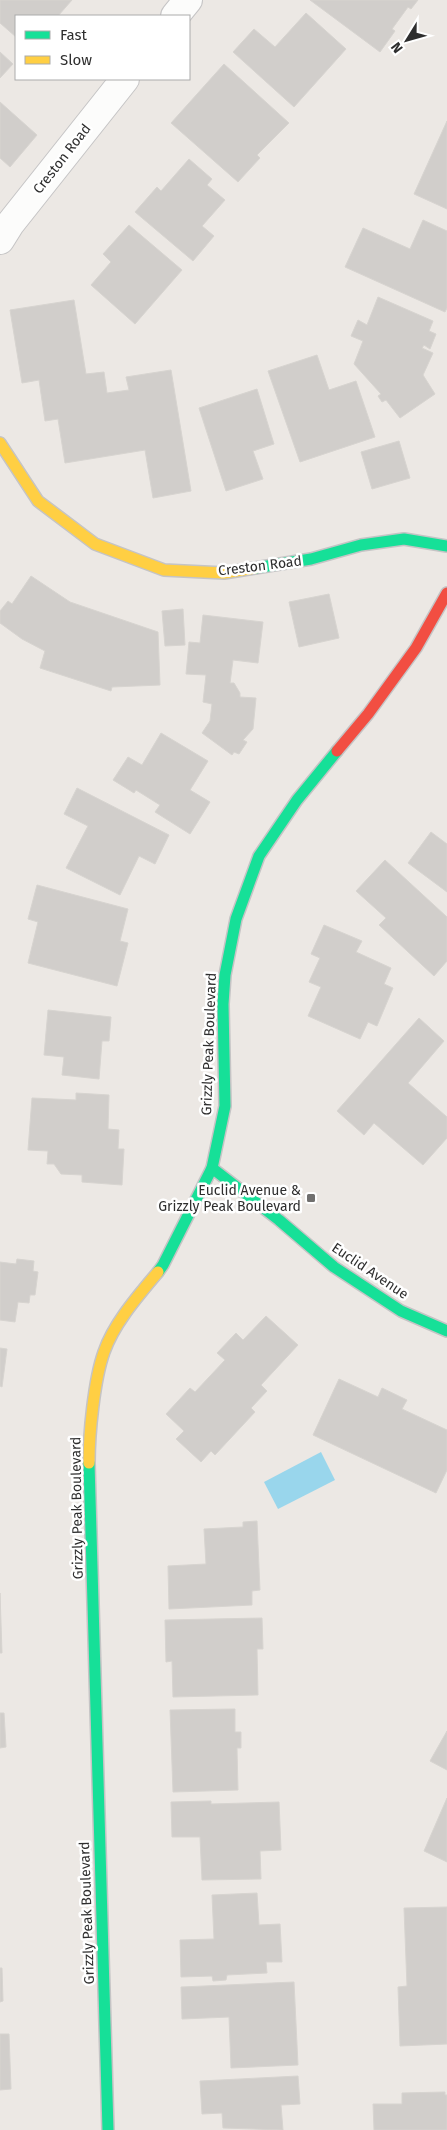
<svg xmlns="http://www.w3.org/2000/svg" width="447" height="2130" font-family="'Fira Sans',sans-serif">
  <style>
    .water { fill: #99d6ec }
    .building { fill: #d1cecb; stroke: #d7d4d0 }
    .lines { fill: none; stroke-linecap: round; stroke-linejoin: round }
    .street-casing { stroke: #c5c4c5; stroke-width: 30 }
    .fast-casing { stroke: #c5c4c5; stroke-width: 14 }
    .slow-casing { stroke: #c5c4c5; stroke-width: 14 }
    .jam-casing { stroke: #c5c4c5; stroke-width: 14 }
    .street { stroke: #fcfcfb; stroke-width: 28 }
    .fast { stroke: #16e098; stroke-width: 11 }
    .slow { stroke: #ffcf43; stroke-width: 11 }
    .jam { stroke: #f24e42; stroke-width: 11 }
    .poi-dot { fill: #706f6e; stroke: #fff; stroke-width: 2 }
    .labels { text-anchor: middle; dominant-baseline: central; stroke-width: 5; stroke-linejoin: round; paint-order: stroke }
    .street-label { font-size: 14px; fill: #2e2e2e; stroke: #fff }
    .poi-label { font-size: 14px; fill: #2e2e2e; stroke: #fff; text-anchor: end }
  </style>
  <rect width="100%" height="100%" fill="#ece8e4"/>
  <!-- water -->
  <path class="water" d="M321,1452L335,1480L278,1509L264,1482Z"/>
  <!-- building -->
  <g class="building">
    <path d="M0,0H72L58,16H16V37L0,23Z"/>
    <path d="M310,0H418L411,9L408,7L392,29L395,31L380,52Z"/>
    <path d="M306,13L346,49L294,107L233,52L254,29L275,47Z"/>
    <path d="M0,52L13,64L0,78Z"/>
    <path d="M224,64L289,123L257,155L260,158L238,182L171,123Z"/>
    <path d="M0,102L37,135L10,167L0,158Z"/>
    <path d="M447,121V209L414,194Z"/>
    <path d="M189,159L212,179L207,185L225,200L202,226L214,236L193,261L135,212L157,187L161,191Z"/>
    <path d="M423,220L447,231V308L445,312L345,267L363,228L410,249Z"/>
    <path d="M129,225L182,270L135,324L91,285L111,262L103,254Z"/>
    <path d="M378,297L433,321L429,331L436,334L430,349L424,345L422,348L433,353L423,375L435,394L400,418L386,400L382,402L378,396L381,394L354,364L363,341L351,336L358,320L367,325Z"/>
    <path d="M74,300L86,374L104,372L107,393L129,390L126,377L171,370L191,491L153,498L145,450L65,463L58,419L45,421L39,380L22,383L10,310Z"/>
    <path d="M317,355L329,390L356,381L375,437L300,462L268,371Z"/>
    <path d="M257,389L274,444L253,451L263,479L226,491L199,408Z"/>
    <path d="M399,441L410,478L372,489L361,452Z"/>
    <path d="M31,576L70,602L158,632L160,685L112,687L111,691L40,668L45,651L22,639L0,623V611L8,601L12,604Z"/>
    <path d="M329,594L339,638L299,647L289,602Z"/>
    <path d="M183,609L185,645L165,646L162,611Z"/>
    <path d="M203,615L263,622L258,663L233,660L230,683H234L240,693V697L256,698L253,729L243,740L247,742L239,754L234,752L232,755L202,733L210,721L212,704L203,702L206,675L186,674L189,642L200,643Z"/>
    <path d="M161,733L208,761L190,790L210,802L190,834L155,812L160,805L136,790L134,793L113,780L128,757L142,765Z"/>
    <path d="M77,788L169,835L155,864L139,856L120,895L66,868L88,826L64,814Z"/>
    <path d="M431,832L447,844V892L408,863Z"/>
    <path d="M385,860L447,917V961L434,976L379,925L386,918L356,891Z"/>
    <path d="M37,885L128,909L120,941L128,943L117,986L28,963L38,922L28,919Z"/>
    <path d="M324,925L362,941L356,952L391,968L384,984L393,988L377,1026L368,1022L360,1039L308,1016L321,987L309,982L320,958L311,954Z"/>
    <path d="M48,1010L111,1017L109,1041H102L99,1079L62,1075L64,1057L44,1055Z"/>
    <path d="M419,1018L444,1041L408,1083L447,1117V1138L423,1165L374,1123L364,1135L337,1111Z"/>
    <path d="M76,1093L109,1095L108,1129L119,1130L118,1149H124L122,1185L82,1182V1175L61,1174L54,1164H47L48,1151L28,1150L32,1098L76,1100Z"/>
    <path d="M17,1259L34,1261L33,1271L38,1272L35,1295H30L29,1303L18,1302L15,1322L0,1320V1262L16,1264Z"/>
    <path d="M266,1316L298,1345L261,1385L267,1391L251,1408L255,1412L215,1455L211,1451L201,1462L176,1439L184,1431L166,1414L190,1388L195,1392L225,1360L217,1353L236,1333L243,1340Z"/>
    <path d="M0,1348L7,1349L2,1387L0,1386Z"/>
    <path d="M339,1379L378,1397L382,1388L407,1400L402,1409L447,1430V1470L436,1493L313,1435Z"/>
    <path d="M257,1521L260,1590L252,1591V1605L169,1609L168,1566L206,1564L204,1529L243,1527V1522Z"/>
    <path d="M0,1593L2,1653H0Z"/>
    <path d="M262,1618L263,1649H257L258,1695L173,1697L172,1661L166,1662L165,1620Z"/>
    <path d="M235,1709V1732H241V1748H237L238,1790L173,1792L170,1710Z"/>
    <path d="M0,1713H4L6,1747L0,1748Z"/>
    <path d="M447,1731V1770L430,1761Z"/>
    <path d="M447,1798V1862L424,1851Z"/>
    <path d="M211,1801V1804L279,1802L281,1850L260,1851L261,1879L202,1880L200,1837H172L171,1802Z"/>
    <path d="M257,1893L259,1925L280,1924L282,1962H266L267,1973L227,1975L226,1980L213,1981L212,1976L181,1977L180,1940L214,1939L212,1895Z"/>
    <path d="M447,1907V2044L400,2046L398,1987L407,1986L404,1908Z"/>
    <path d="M0,1968H2L3,2001L0,2002Z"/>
    <path d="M294,1982L298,2065L231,2068L229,2017L182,2019L181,1987Z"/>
    <path d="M0,2034H9L11,2089L0,2090Z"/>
    <path d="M298,2076L300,2104L281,2105L283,2130L223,2128L222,2113L202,2114L200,2081Z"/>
    <path d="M445,2092V2095H447V2130H374L373,2104H402V2093Z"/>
  </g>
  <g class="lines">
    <!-- street casing -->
    <g class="street-casing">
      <g id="street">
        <path d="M175,16L188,0"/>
        <path d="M0,240L10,224L125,79"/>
      </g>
    </g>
    <!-- fast casing -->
    <g class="fast-casing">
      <g id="fast">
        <path d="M255,568L311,559L361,545L404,539L447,546"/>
        <path d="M212,1168L279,1220L334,1267L401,1311L447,1331"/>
        <path d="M158,1272L163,1265L212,1168L225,1106L223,1004L225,975L236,919L259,856L297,800L337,751"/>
        <path d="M89,1463L108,2130"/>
      </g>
    </g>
    <!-- slow casing -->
    <g class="slow-casing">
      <g id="slow">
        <path d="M0,443L38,501L95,544L164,570L224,573L255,568"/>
        <path d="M89,1463C89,1434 94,1380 104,1352C114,1323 138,1296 158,1272"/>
      </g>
    </g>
    <!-- jam casing -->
    <g class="jam-casing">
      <path id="jam" d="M337,751L368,714L416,648L447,593"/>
    </g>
    <!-- street -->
    <use href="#street" class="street"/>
    <!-- fast -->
    <use href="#fast" class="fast"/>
    <!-- slow -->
    <use href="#slow" class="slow"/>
    <!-- jam -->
    <use href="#jam" class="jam"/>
  </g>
  <!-- markers -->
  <rect class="poi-dot" x="306" y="1193" width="10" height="10" rx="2.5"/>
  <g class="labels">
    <!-- street labels -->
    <g class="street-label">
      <text transform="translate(62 159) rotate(-52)">Creston Road</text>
      <text transform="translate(260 566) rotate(-7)">Creston Road</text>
      <text transform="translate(209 1044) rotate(-88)">Grizzly Peak Boulevard</text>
      <text transform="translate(370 1271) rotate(34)">Euclid Avenue</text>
      <text transform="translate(77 1508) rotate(-91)">Grizzly Peak Boulevard</text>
      <text transform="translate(87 1913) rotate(-92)">Grizzly Peak Boulevard</text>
    </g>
    <!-- poi labels -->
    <g class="poi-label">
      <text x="301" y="1190">Euclid Avenue &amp;<tspan x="301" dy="16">Grizzly Peak Boulevard</tspan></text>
    </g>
  </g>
  <!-- legend -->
  <rect x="15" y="15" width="175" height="65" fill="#ffffff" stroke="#ababab"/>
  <rect x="25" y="31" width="25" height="8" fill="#16e098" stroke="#ababab"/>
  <text x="60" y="40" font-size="15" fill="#2e2e2e">Fast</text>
  <rect x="25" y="56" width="25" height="8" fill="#ffcf43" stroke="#ababab"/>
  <text x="60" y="65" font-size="15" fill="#2e2e2e">Slow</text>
  <!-- north arrow -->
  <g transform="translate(407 40) rotate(233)" stroke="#ffffff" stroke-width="4" paint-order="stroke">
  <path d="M0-4L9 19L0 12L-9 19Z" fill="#2e2e2e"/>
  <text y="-8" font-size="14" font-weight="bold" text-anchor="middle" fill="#2e2e2e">N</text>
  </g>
</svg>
